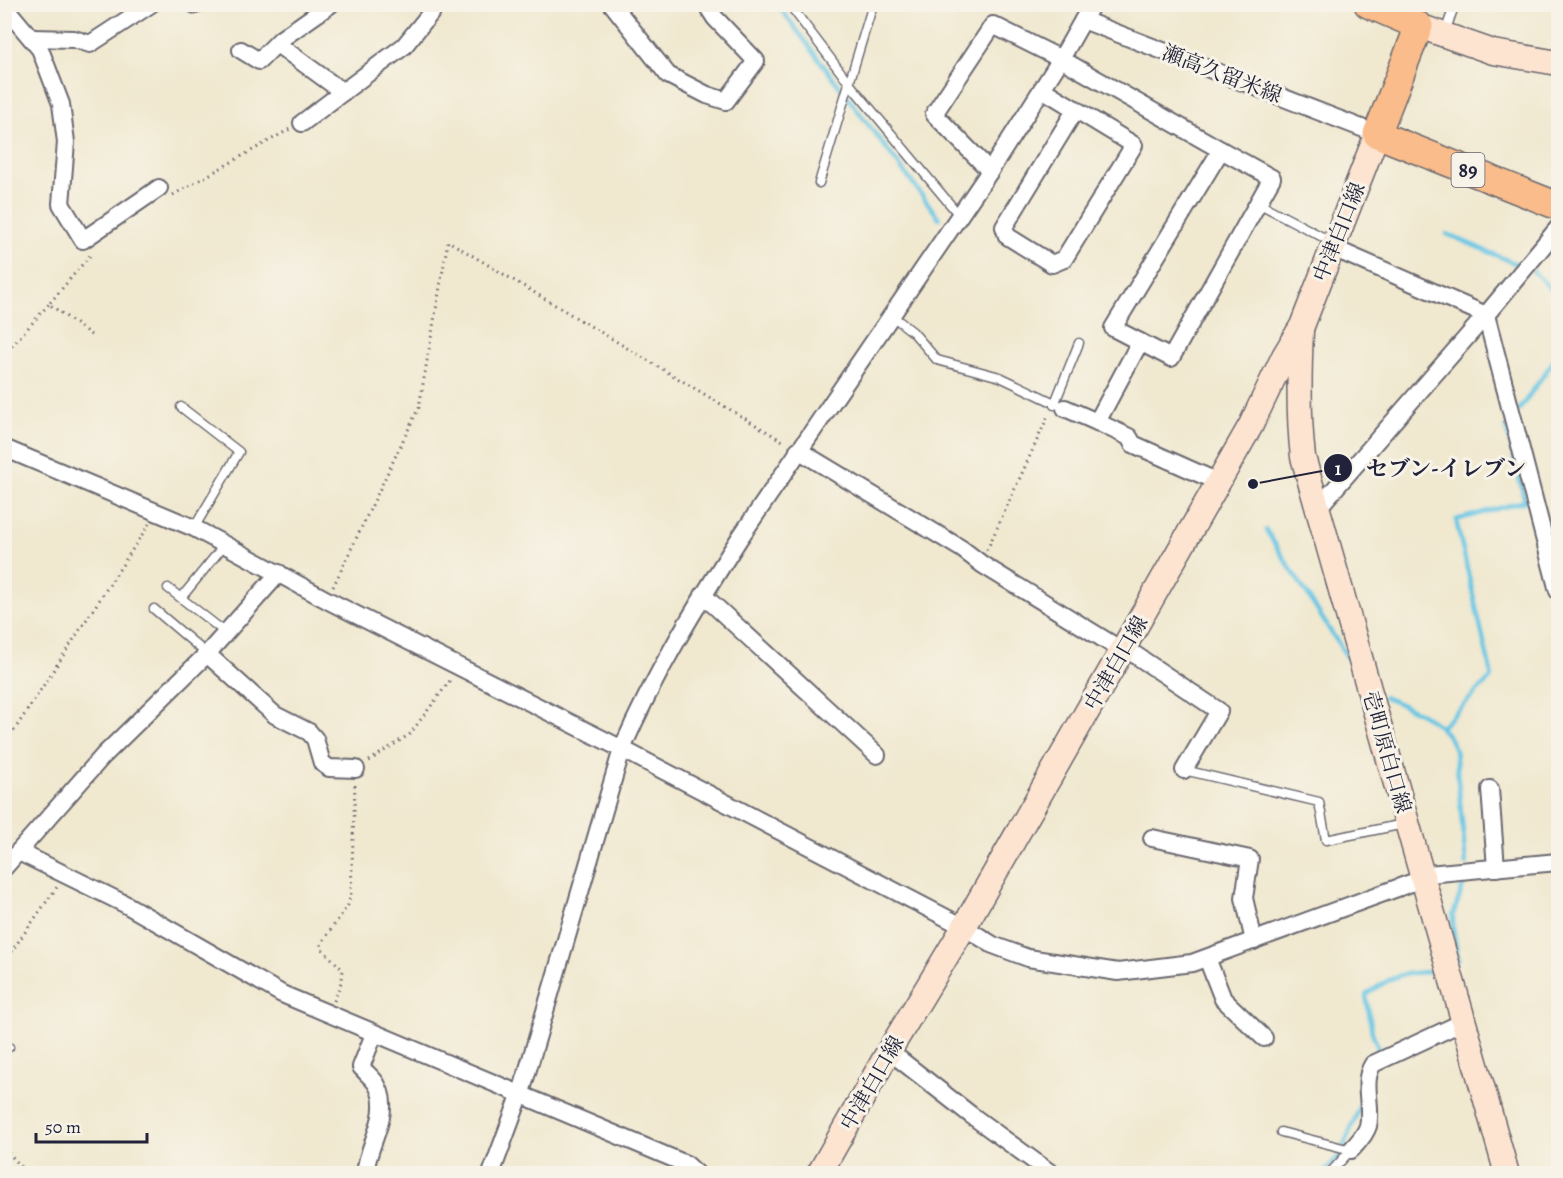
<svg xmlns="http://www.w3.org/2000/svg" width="1563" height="1178" font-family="Alegreya,'Noto Serif JP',serif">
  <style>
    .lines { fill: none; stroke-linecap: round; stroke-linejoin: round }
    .stream { stroke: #66c6e4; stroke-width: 4.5 }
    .lane-casing { stroke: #6a676f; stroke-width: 11 }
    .street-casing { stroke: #6a676f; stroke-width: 20 }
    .secondary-casing { stroke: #6a676f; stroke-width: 27 }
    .primary-casing { stroke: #6a676f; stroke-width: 30 }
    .path { stroke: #6a676f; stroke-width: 3; stroke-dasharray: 1.5 4.5; stroke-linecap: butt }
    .lane { stroke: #fff; stroke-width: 8 }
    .street { stroke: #fff; stroke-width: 16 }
    .secondary { stroke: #fde4d0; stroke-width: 24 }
    .primary { stroke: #f9bc8a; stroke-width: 27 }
    .labels { text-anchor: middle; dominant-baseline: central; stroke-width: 6; stroke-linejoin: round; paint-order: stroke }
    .shield { fill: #f7f3e8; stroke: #62616f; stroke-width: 1.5 }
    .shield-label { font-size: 20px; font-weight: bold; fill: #22223b }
    .street-label { font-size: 21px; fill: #22223b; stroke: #f7f3e8 }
    .leader { fill: none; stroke: #22223b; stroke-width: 2 }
    .callout-dot { fill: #22223b; stroke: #f7f3e8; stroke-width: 2 }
    .mark-label { font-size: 18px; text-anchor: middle; font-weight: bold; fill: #fff }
    .callout-label { font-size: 22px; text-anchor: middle; font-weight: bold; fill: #22223b; stroke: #f7f3e8; stroke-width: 6; stroke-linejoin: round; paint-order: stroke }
  </style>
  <rect width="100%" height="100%" fill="#f7f3e8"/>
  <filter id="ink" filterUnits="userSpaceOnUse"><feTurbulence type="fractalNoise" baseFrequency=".0167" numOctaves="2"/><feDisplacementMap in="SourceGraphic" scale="12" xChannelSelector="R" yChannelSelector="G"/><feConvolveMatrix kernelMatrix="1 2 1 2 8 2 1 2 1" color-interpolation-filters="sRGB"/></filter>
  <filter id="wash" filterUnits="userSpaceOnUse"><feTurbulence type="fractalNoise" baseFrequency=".008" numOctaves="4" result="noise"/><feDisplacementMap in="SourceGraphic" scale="24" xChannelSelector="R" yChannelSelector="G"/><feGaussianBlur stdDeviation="1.35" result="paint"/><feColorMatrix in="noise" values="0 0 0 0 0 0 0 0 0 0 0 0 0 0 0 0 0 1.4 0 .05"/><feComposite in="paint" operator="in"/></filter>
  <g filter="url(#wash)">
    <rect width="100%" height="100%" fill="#f0e8cf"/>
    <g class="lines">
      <!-- stream -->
      <g class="stream">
        <path d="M777,4L939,218"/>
        <path d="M1447,234L1519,265"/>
        <path d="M1533,271L1558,296"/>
        <path d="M1519,410L1552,363L1558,348"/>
        <path d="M1266,530L1349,660"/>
        <path d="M1384,697C1411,709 1444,719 1455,749L1466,864"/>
        <path d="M1441,727L1492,677L1456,520L1525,501L1506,427"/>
        <path d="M1458,960L1453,927V915L1466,878"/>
        <path d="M1381,1056L1372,1032L1366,995C1395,974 1402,972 1437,972"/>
        <path d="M1322,1174L1340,1155L1363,1099"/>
      </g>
    </g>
  </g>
  <g filter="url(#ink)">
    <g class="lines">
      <!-- lane casing -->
      <g class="lane-casing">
        <g id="lane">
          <path d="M789,4L849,83L959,215"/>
          <path d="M1445,32L1455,4"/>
          <path d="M819,183L873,4"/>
          <path d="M1258,203L1332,242"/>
          <path d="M891,315L913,332L937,360L1000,377L1065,408"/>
          <path d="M1054,405L1079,343"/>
          <path d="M181,407L239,452L194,528"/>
          <path d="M168,588L226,633"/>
          <path d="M181,598L225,544"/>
          <path d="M154,609L207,654"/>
          <path d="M1184,770L1319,802L1326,840L1404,824"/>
          <path d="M4,1043L9,1047"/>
          <path d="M1281,1132L1351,1150L1329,1174"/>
        </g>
      </g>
      <!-- street casing -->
      <g class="street-casing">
        <g id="street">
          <path d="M194,4L195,5"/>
          <path d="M612,4L668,75L707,95L726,101L756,61L715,18L706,4"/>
          <path d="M4,6L40,49L61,104L66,142L61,204L83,240L159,188"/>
          <path d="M1083,20L1377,134"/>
          <path d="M32,38L74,39L90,44L151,4"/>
          <path d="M277,44L343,92"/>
          <path d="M241,50L259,61L281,39L331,4"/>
          <path d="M1042,89L1134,145L1064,259L1052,264L1007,236L1004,227L1076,109"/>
          <path d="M302,123L404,46L438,4"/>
          <path d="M990,171L934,114L993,25L1061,59L1221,150L1113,328L1140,342L1097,422L1129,437L1133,444L1218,482"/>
          <path d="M1333,248L1486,315"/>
          <path d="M1486,315L1558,591"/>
          <path d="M1140,342L1171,358L1272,178L1221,150"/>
          <path d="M1065,408L1097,422"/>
          <path d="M4,448L194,528L327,600L622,749L964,927L993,945L1028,958L1118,972L1192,963L1422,879L1428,874L1558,862"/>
          <path d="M798,450L962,549L983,565L1123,651"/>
          <path d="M1318,508L1486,315L1558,228"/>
          <path d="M703,595L877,755"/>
          <path d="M1125,648L1219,711L1184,770"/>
          <path d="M207,654L275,715L309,732L315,739L322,763L329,768L356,769"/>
          <path d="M1490,789L1496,868"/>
          <path d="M1152,838L1250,859L1244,898L1254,941"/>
          <path d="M19,852L125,904L282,994L686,1164L697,1174"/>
          <path d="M4,868L103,756L207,654L279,573"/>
          <path d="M1207,958L1223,999L1264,1038"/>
          <path d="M889,1051L971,1115L1052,1174"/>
          <path d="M1351,1150C1357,1143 1365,1136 1368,1126C1373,1106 1361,1082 1373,1064L1463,1022"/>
          <path d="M365,1174C367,1144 393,1114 377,1085C374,1079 366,1073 361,1067L374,1034"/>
          <path d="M491,1174L521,1093L622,749C654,675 696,606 739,539L990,171L1061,59L1092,4"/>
        </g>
      </g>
      <!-- secondary casing -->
      <g class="secondary-casing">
        <g id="secondary">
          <path d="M1419,26L1493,52L1558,63"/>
          <path d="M1301,331C1299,373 1298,415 1303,457L1507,1174"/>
          <path d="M819,1174L889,1051L964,927L1251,425L1284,356L1302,326L1377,134"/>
        </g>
      </g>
      <!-- primary casing -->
      <g class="primary-casing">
        <path id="primary" d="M1368,4L1419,26L1377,134L1558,206"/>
      </g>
      <!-- path -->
      <g class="path">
        <path d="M173,195L290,129"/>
        <path d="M91,335L49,304L92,253"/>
        <path d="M4,355L49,304"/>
        <path d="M987,550L1049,414"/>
        <path d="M333,587L419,407L448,241L786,443"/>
        <path d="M4,746L149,524"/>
        <path d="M369,761L410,734L452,678"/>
        <path d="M4,962L57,887"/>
        <path d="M334,1001L342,980L343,970L321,948V944L348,905L351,893L355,785"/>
        <path d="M4,1148L28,1174"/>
      </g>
      <!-- lane -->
      <use href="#lane" class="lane"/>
      <!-- street -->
      <use href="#street" class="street"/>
      <!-- secondary -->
      <use href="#secondary" class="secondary"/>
      <!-- primary -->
      <use href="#primary" class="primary"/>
    </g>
  </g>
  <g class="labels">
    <!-- shield labels -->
    <rect class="shield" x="1451.5" y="153" width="33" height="34" rx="4.5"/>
    <g class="shield-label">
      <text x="1468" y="170">89</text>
    </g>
    <!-- street labels -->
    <g class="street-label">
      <text transform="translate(1222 74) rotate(21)">瀬高久留米線</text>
      <text transform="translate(1339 232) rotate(-68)">中津白口線</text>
      <text transform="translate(1116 663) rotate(-60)">中津白口線</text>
      <text transform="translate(1387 752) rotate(74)">壱町原白口線</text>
      <text transform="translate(872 1083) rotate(-60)">中津白口線</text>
    </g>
  </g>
  <!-- callouts -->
  <path class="leader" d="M1253 484L1338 468"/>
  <g class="callout-dot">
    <circle cx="1253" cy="484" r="6"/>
    <circle cx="1338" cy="468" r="15"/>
  </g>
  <g class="mark-label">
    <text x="1338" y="475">1</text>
  </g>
  <g class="callout-label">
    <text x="1446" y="476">セブン-イレブン</text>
  </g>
  <!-- margin -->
  <rect width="1563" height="1178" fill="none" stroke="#f7f3e8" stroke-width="24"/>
  <!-- scale -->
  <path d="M36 1133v9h111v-9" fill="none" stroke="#22223b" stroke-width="3"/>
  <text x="45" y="1133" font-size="18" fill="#22223b" stroke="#f7f3e8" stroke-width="4.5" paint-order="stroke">50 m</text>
</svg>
